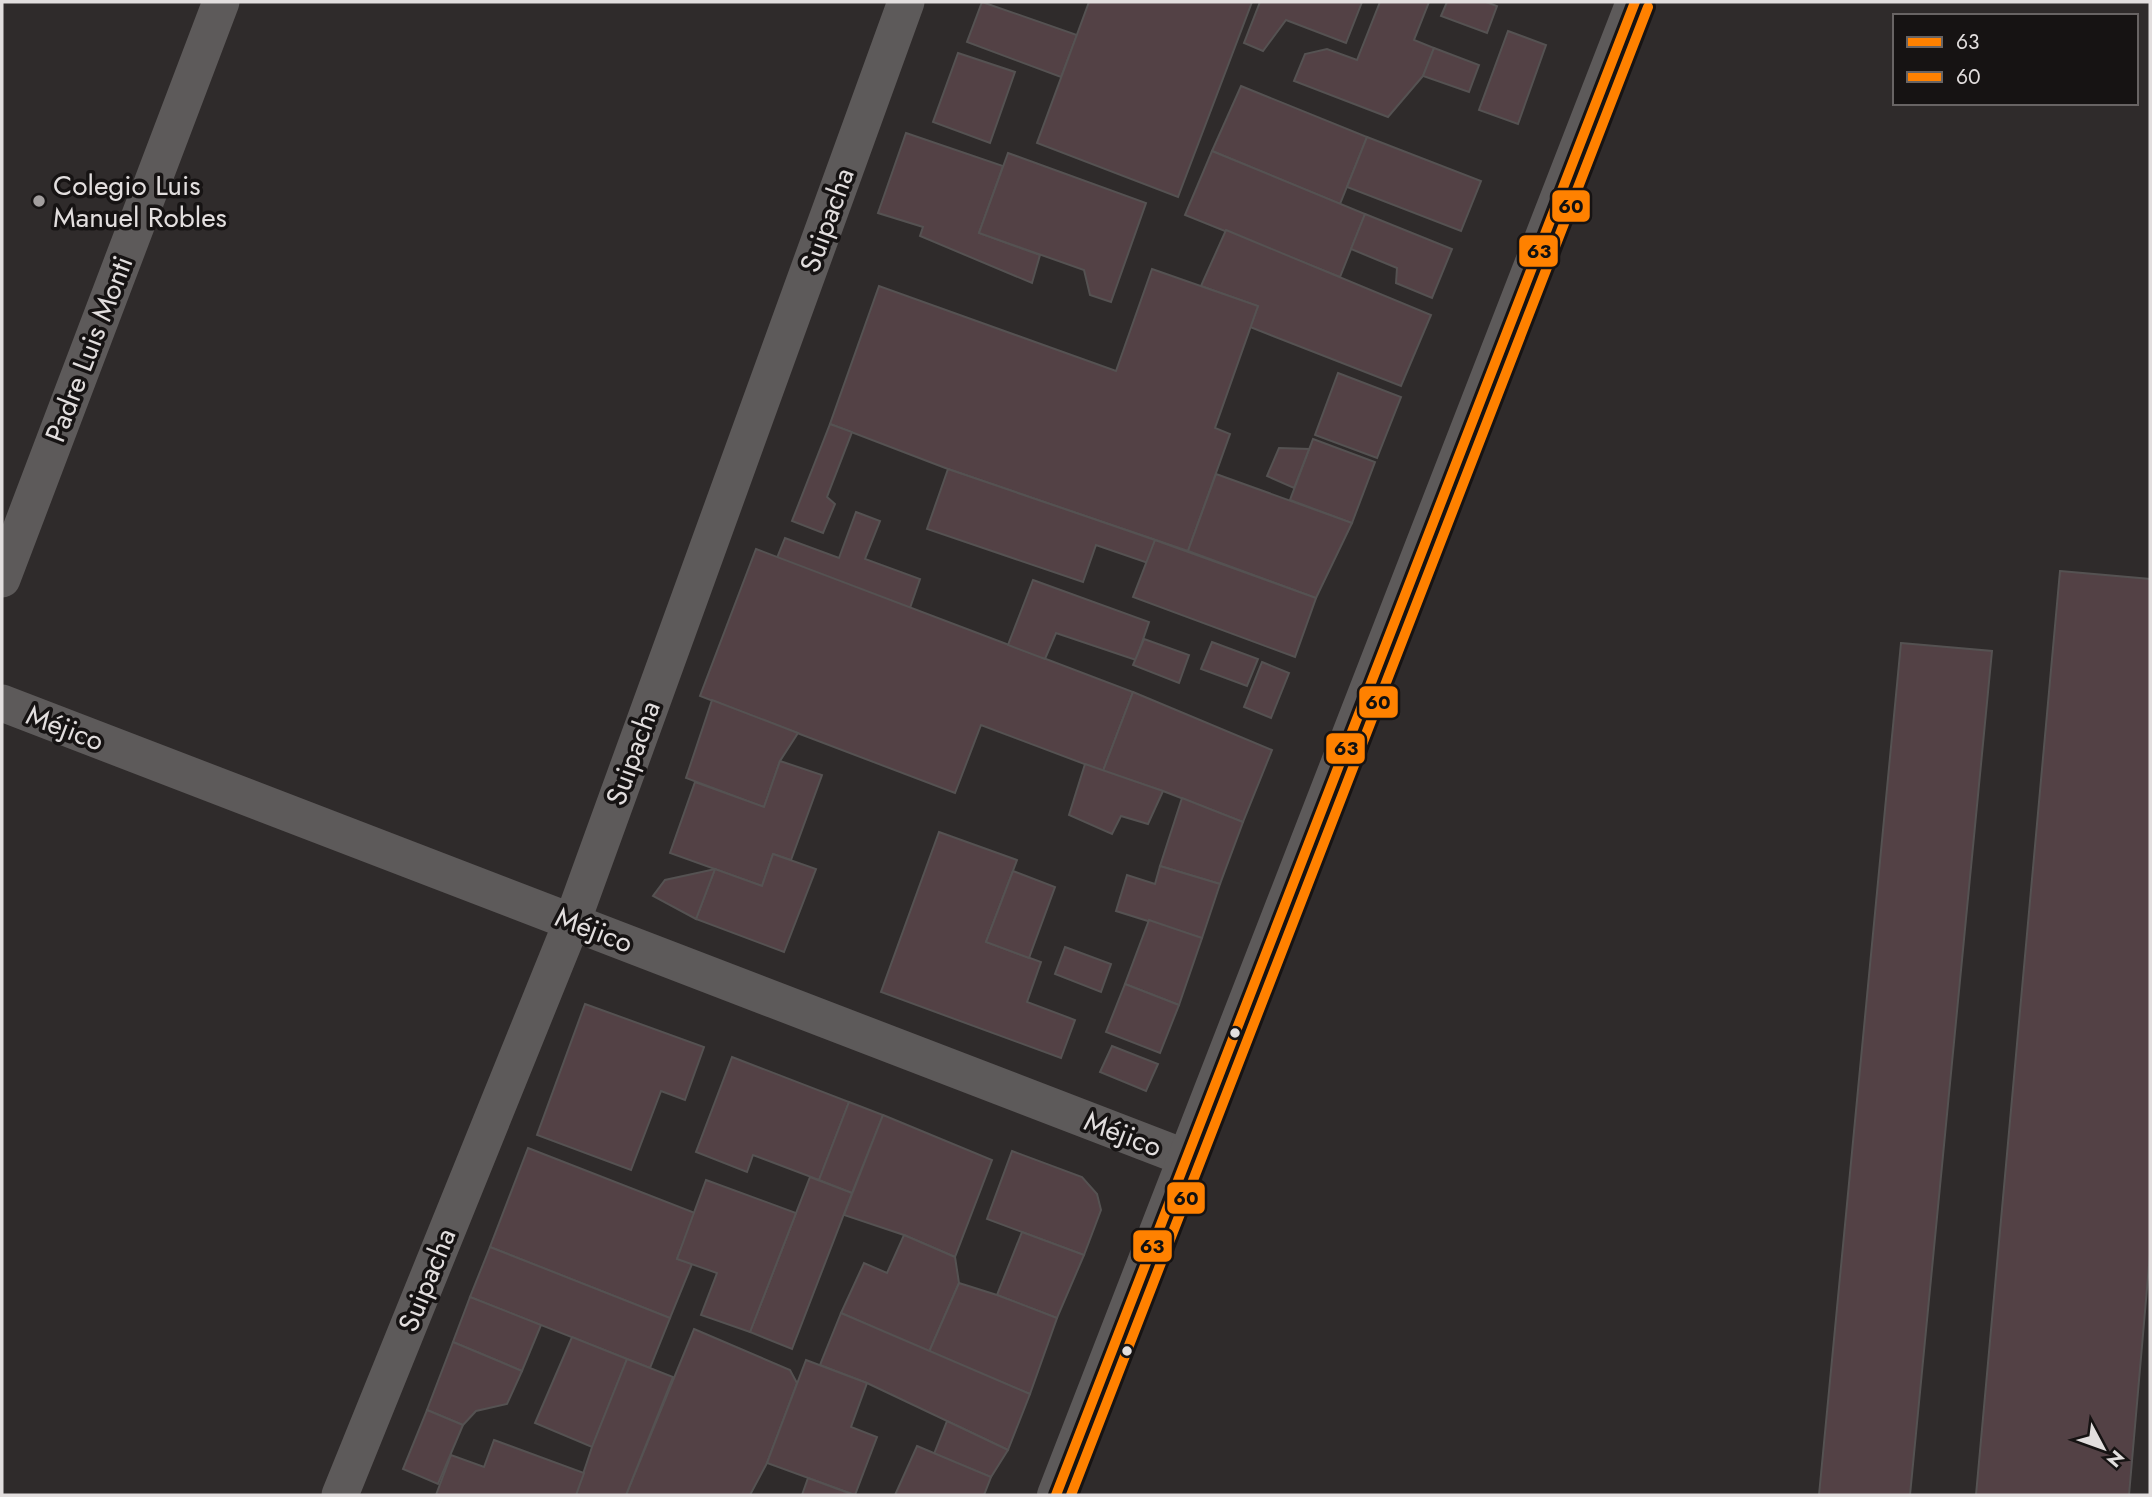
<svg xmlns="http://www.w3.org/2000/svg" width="2152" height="1497" font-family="Jost,sans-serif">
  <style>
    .building { fill: #534145; stroke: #555252; stroke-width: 2 }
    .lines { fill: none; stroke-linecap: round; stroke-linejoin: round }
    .minor { stroke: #5d5a5a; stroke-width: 37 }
    .secondary { stroke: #5d5a5a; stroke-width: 38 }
    .bus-1-casing { stroke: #161313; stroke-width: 16 }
    .bus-2-casing { stroke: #161313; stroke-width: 16 }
    .bus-1 { stroke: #ff8100; stroke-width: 10 }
    .bus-2 { stroke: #ff8100; stroke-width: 10 }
    .poi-dot { fill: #a39f9f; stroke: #161313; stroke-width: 2.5 }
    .bus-dot { fill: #e2dede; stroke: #161313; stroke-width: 2.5 }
    .labels { text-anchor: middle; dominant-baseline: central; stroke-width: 7; stroke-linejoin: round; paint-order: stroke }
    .poi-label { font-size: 28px; fill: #e2dede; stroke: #161313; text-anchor: start }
    .street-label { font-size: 28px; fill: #e2dede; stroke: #161313 }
    .line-badge { stroke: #161313; stroke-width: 2.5 }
    .pale-badge-label { font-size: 19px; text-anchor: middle; font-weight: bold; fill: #111 }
  </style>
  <rect width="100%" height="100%" fill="#2f2b2b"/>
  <!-- building -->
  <g class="building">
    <path d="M982,2L1077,35L1061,77L967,42Z"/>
    <path d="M1089,2H1252L1178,197L1037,143Z"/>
    <path d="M1260,2H1362L1346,43L1286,20L1263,51L1244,43Z"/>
    <path d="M1380,2H1429L1414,40L1434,48L1423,76L1388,117L1294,81L1305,54L1327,49L1357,60Z"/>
    <path d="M1447,2H1486L1497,6L1487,33L1441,16Z"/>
    <path d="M1508,31L1546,45L1518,124L1479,110Z"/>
    <path d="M1434,48L1479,65L1469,92L1423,76Z"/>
    <path d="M958,53L1015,72L990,143L933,122Z"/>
    <path d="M1241,86L1367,137L1340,204L1212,151Z"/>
    <path d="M906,133L1003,166L979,233L1040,255L1032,283L920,236L923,227L878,213Z"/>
    <path d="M1367,137L1481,181L1461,231L1347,187Z"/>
    <path d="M1212,151L1365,214L1340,277L1185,215Z"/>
    <path d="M1008,153L1146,203L1111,302L1090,295L1084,270L979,233Z"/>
    <path d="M1365,214L1452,249L1432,298L1396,283L1397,268L1351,249Z"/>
    <path d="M1226,230L1431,315L1401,386L1250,327L1258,306L1201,286Z"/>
    <path d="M1152,269L1258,306L1215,428L1230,434L1188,551L948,469L830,424L879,286L1116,371Z"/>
    <path d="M1338,373L1401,397L1377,458L1315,435Z"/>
    <path d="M830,424L852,432L827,497L835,504L823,533L792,521Z"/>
    <path d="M1313,439L1375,462L1352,523L1290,500Z"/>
    <path d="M1279,448L1309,449L1294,488L1267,476Z"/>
    <path d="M948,469L1155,540L1148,563L1096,545L1083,582L927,529Z"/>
    <path d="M1216,474L1352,523L1316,598L1188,551Z"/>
    <path d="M856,512L880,521L865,559L920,579L910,608L777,558L785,538L839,558Z"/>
    <path d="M1155,540L1316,598L1295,657L1133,597Z"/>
    <path d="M756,549L1133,692L1103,771L981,725L955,793L700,696Z"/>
    <path d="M2060,571L2150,579V1254L2129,1495H1976Z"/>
    <path d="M1033,580L1149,622L1136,660L1056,633L1045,659L1008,645Z"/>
    <path d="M1144,639L1189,655L1179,683L1133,665Z"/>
    <path d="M1212,642L1258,659L1247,686L1201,669Z"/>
    <path d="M1901,643L1992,651L1910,1495H1819Z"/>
    <path d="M1262,662L1289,673L1271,718L1244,707Z"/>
    <path d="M1133,692L1272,750L1243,822L1163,791L1103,771Z"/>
    <path d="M712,700L798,733L780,761L764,807L686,778Z"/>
    <path d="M780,761L822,775L791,860L773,854L762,886L670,853L695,782L764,807Z"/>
    <path d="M1085,764L1163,791L1148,824L1121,816L1112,834L1069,815Z"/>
    <path d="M1182,798L1243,822L1220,884L1160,866Z"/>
    <path d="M939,832L1017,860L986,942L1041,962L1027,1002L1075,1020L1061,1058L881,992Z"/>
    <path d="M773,854L816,869L784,952L696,919L715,869L762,886Z"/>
    <path d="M1160,866L1220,884L1202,938L1116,911L1127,875L1155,884Z"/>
    <path d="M715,869L696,919L653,896L665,880Z"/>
    <path d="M1013,871L1055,887L1029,958L986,942Z"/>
    <path d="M1149,920L1202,938L1179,1005L1125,984Z"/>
    <path d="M1065,947L1111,964L1101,992L1055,974Z"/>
    <path d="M1125,984L1179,1005L1160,1053L1106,1032Z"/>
    <path d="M585,1004L704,1047L685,1100L661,1091L631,1170L537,1135Z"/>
    <path d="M1112,1046L1158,1064L1146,1091L1100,1072Z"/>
    <path d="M732,1057L849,1102L819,1180L753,1155L747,1172L696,1152Z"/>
    <path d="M849,1102L883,1115L852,1193L819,1180Z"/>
    <path d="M883,1115L992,1160L955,1257L904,1235L844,1215Z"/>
    <path d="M528,1148L695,1213L677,1259L692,1264L670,1318L490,1247Z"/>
    <path d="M1012,1151L1082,1177L1097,1194L1101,1210L1084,1255L987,1219Z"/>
    <path d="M810,1177L852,1193L792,1349L750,1332Z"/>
    <path d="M706,1180L796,1213L750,1332L701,1315L717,1273L677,1259Z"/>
    <path d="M1022,1232L1084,1255L1057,1318L997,1295Z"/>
    <path d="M904,1235L955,1257L959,1283L929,1352L841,1313L864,1263L887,1273Z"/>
    <path d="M490,1247L670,1318L650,1368L470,1297Z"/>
    <path d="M959,1283L997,1295L1057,1318L1030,1394L929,1352Z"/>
    <path d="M470,1297L541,1325L522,1371L453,1342Z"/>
    <path d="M841,1313L1030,1394L1008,1450L867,1383L820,1365Z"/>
    <path d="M694,1329L790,1370L797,1383L767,1463L750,1495H626Z"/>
    <path d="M572,1337L627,1359L592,1447L535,1423Z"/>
    <path d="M453,1342L522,1371L507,1404L476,1411L463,1425L427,1410Z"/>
    <path d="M627,1359L673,1377L626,1495H576L592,1447Z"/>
    <path d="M806,1360L867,1383L851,1427L877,1437L855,1495L767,1463Z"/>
    <path d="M427,1410L463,1425L438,1484L403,1469Z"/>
    <path d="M947,1421L1008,1450L991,1477L934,1454Z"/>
    <path d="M494,1440L584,1473L576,1495H436L451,1455L484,1467Z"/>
    <path d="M917,1446L991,1477L984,1495H895Z"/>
    <path d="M808,1478L854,1495H802Z"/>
  </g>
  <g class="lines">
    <!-- minor -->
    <g class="minor">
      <path d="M2,579L221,2"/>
      <path d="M2,703L1186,1158"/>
      <path d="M340,1495L572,922L906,2"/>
    </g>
    <!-- secondary -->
    <path class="secondary" d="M1056,1495L1635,2"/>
    <!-- bus-1 casing -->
    <g class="bus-1-casing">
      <path id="bus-1" d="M1056,1495L1635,2"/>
    </g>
    <!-- bus-2 casing -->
    <g class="bus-2-casing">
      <path id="bus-2" d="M1071,1495L1648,7"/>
    </g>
    <!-- bus-1 -->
    <use href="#bus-1" class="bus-1"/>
    <!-- bus-2 -->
    <use href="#bus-2" class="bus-2"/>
  </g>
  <!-- markers -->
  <circle class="poi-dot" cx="39" cy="201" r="7"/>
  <g class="bus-dot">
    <circle cx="1235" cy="1033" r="6"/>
    <circle cx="1127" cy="1351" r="6"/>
  </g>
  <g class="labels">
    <!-- poi labels -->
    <g class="poi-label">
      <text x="53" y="185">Colegio Luis<tspan x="53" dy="32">Manuel Robles</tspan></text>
    </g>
    <!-- street labels -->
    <g class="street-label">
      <text transform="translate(827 220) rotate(-70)">Suipacha</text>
      <text transform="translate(89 349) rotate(-69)">Padre Luis Monti</text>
      <text transform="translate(65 728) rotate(21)">Méjico</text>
      <text transform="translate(633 753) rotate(-70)">Suipacha</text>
      <text transform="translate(594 930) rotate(21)">Méjico</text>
      <text transform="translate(1123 1134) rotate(21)">Méjico</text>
      <text transform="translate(427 1280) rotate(-68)">Suipacha</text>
    </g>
  </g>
  <g class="line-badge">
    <rect x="1551" y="189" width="40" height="34" rx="7" fill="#ff8100"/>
    <rect x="1518" y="234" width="41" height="34" rx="7" fill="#ff8100"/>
    <rect x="1358" y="685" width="41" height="34" rx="7" fill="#ff8100"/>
    <rect x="1325" y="732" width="41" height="33" rx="7" fill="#ff8100"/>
    <rect x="1166" y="1181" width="40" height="34" rx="7" fill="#ff8100"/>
    <rect x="1132" y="1229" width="41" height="34" rx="7" fill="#ff8100"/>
  </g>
  <g class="pale-badge-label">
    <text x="1571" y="213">60</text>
    <text x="1539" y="258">63</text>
    <text x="1378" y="709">60</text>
    <text x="1346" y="755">63</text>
    <text x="1186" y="1205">60</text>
    <text x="1152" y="1253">63</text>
  </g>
  <!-- border -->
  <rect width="2152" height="1497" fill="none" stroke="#e2dede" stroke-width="7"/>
  <!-- legend -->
  <rect x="1893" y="14" width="245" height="91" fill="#161313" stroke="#686464" stroke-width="2"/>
  <rect x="1907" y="37" width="35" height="10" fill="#ff8100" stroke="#686464" stroke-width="2"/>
  <text x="1956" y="49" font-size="21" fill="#e2dede">63</text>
  <rect x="1907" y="72" width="35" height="10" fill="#ff8100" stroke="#686464" stroke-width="2"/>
  <text x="1956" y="84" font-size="21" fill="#e2dede">60</text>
  <!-- north arrow -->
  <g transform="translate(2103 1448) rotate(131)" stroke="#161313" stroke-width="5" paint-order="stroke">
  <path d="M0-5L12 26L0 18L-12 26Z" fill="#e2dede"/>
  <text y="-10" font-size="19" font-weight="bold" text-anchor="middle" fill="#e2dede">N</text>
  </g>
</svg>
